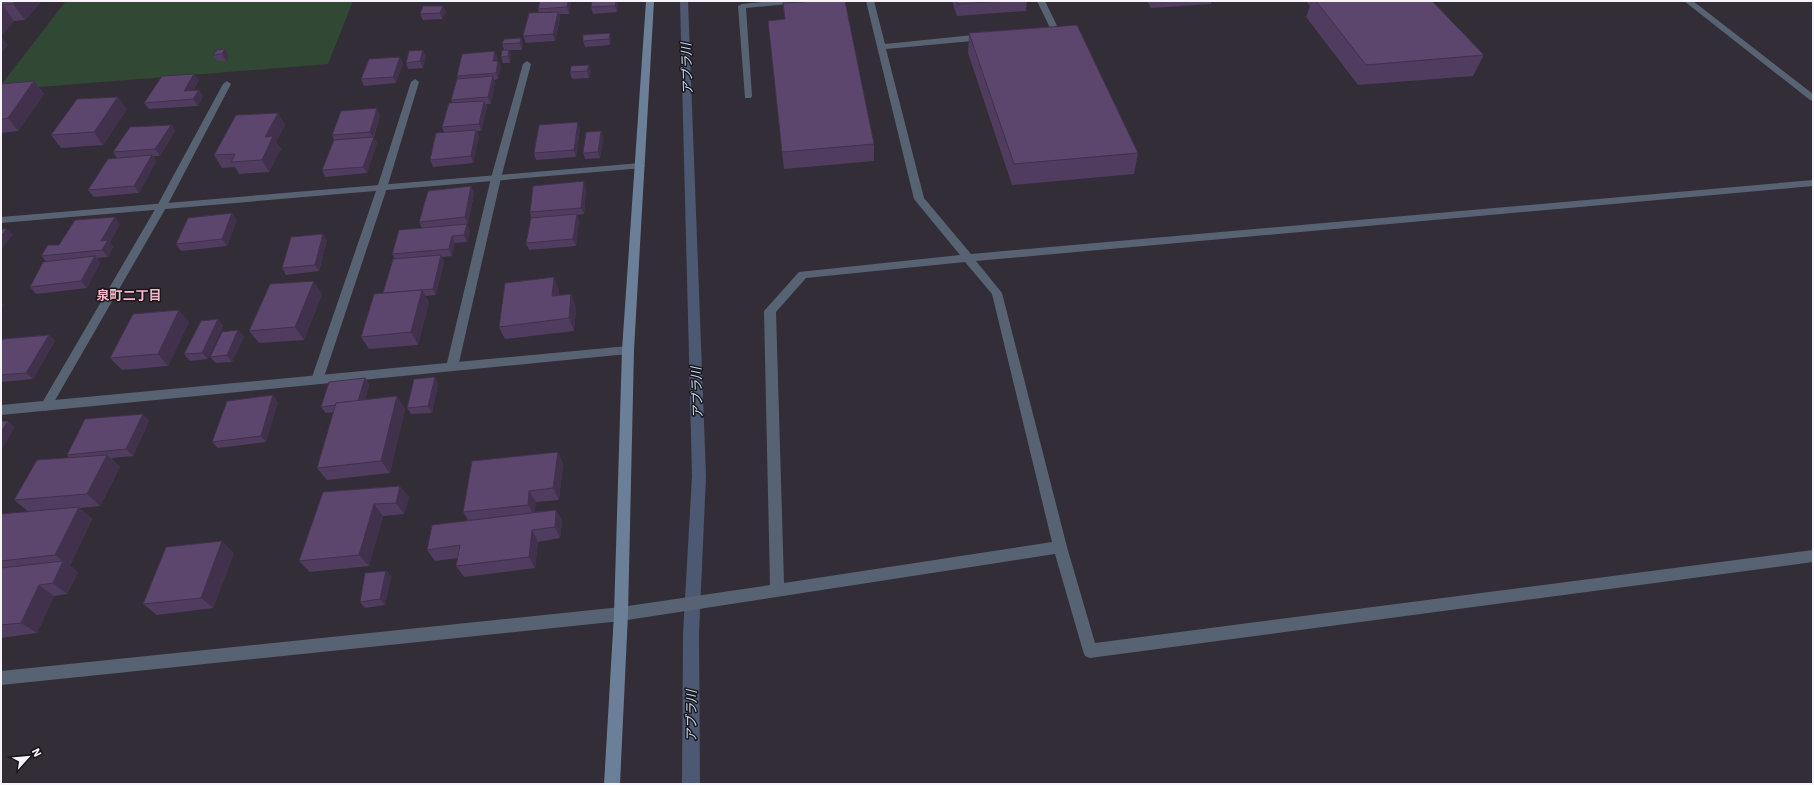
<svg xmlns="http://www.w3.org/2000/svg" width="1814" height="785" font-family="'IBM Plex Sans','Noto Sans JP',sans-serif">
  <style>
    .green { fill: #314834 }
    .lines { fill: none; stroke-linecap: round; stroke-linejoin: round }
    .stream { fill: #4d5972; fill-rule: evenodd }
    .lane { fill: #576373; fill-rule: evenodd }
    .street { fill: #576373; fill-rule: evenodd }
    .secondary { fill: #6c7f99; fill-rule: evenodd }
    .wall { fill: #503c5e }
    .shaded-wall { fill: #41314c }
    .building { fill: #5d466d; stroke: #41314c }
    .labels { text-anchor: middle; dominant-baseline: central; stroke-width: 3; stroke-linejoin: round; paint-order: stroke }
    .water-label { font-size: 13px; font-style: italic; fill: #cedef8; stroke: #19171b }
    .neighbourhood-label { font-size: 13px; font-weight: bold; fill: #f9b7c9; stroke: #19171b }
  </style>
  <rect width="100%" height="100%" fill="#332d37"/>
  <!-- green -->
  <path class="green" d="M66,1H353L328,64L1,90V85Z"/>
  <g class="lines">
    <!-- stream -->
    <path class="stream" d="M680,1H688L706,476L699,634L700,784H682L683,634L692,476Z"/>
    <!-- lane -->
    <g class="lane">
      <path d="M772,1H804L800,3L746,8L752,96L751,98H745L738,6L742,4Z"/>
      <path d="M866,1H874L885,44L983,34L987,37L983,40L886,49L924,198L971,254L1813,180V186L976,261L1002,293L1067,547L1095,643L1813,550V562L1090,658L1085,656L1083,651L1055,554L621,621L616,619L614,614L616,609L621,607L770,585L764,311L799,272L960,255L914,199ZM965,262L992,294L1052,542L784,583L776,312L806,278Z"/>
      <path d="M1037,1H1045L1059,30L1058,32L1044,33L1040,31L1041,29L1050,28Z"/>
      <path d="M1684,1H1693L1813,94V101L1810,100Z"/>
      <path d="M527,61L531,64L501,178L458,367L456,370L452,371L448,370L446,367L491,178L523,64Z"/>
      <path d="M415,79L419,82L387,188L323,380L321,383L317,384L313,383L311,380L377,188L411,82Z"/>
      <path d="M227,81L231,84L167,206L50,409L46,411L42,409L40,406L42,403L157,206L223,84Z"/>
    </g>
    <!-- street -->
    <g class="street">
      <path d="M640,163L643,164L645,166L643,168L1,223V217Z"/>
      <path d="M628,346L632,347L634,350L632,353L628,354L1,415V405Z"/>
      <path d="M621,607L626,609L628,614L626,619L621,621L1,685V671Z"/>
    </g>
    <!-- secondary -->
    <path class="secondary" d="M646,1H654L634,350L628,614L620,784H604L614,614L622,350Z"/>
  </g>
  <!-- wall -->
  <g class="wall">
    <path d="M1,1H42L25,20L14,21L1,36Z"/>
    <path d="M540,1H571L569,14H559L560,18L555,41L526,43L523,36L539,13L538,9Z"/>
    <path d="M592,1H617L618,5L617,12L593,14L591,7Z"/>
    <path d="M804,1H845L874,144V161L784,169L782,152L785,19L783,3L804,2Z"/>
    <path d="M952,1H1027L1026,11L957,16Z"/>
    <path d="M1147,1H1212L1211,4L1151,8Z"/>
    <path d="M1306,1H1432L1484,55L1473,76L1358,85L1306,17L1310,6Z"/>
    <path d="M443,6L446,12L442,19L423,20L420,14Z"/>
    <path d="M969,33L1138,153L1134,174L1012,185L968,53Z"/>
    <path d="M583,35L611,39L610,45L585,47L583,41Z"/>
    <path d="M521,38L523,45L522,50H509L511,56L510,63H503L501,57L504,50L502,44Z"/>
    <path d="M217,50L229,56L226,61H217L213,55Z"/>
    <path d="M426,56L423,68L408,69L406,63Z"/>
    <path d="M498,58L497,61H498L501,67L498,79L494,80L495,82L491,104H486L487,107L481,131H477L479,136L473,163L433,167L430,160L444,133L442,127L453,103L451,100L458,79L457,76Z"/>
    <path d="M403,63L396,83L364,86L361,79Z"/>
    <path d="M589,65L591,72L589,78L572,79L570,72Z"/>
    <path d="M199,80L193,90H199L203,96L198,106L149,109L144,103Z"/>
    <path d="M34,81L44,94L18,131L1,133V84Z"/>
    <path d="M127,109L103,145L61,148L51,135Z"/>
    <path d="M278,113L285,125L276,142L281,149L269,172L239,174L235,167L222,168L214,155Z"/>
    <path d="M380,115L374,137L377,143L367,173L325,177L322,170L334,140L332,135Z"/>
    <path d="M171,125L175,131L160,156H153L156,162L139,193L94,197L88,190L117,158L113,152Z"/>
    <path d="M580,128L576,157L536,160L534,153Z"/>
    <path d="M601,131L603,138L600,158L585,159L583,153Z"/>
    <path d="M586,188L584,214L577,215L579,220L576,246L529,250L526,243L531,217L530,212Z"/>
    <path d="M474,193L468,224H467L470,231L467,242L455,243L452,256L442,257L444,261L436,295L425,296L429,302L418,345L369,349L361,337L383,293L395,259L392,254L422,228L419,222Z"/>
    <path d="M237,219L227,246L181,251L176,244Z"/>
    <path d="M120,224L110,242L113,247L108,257L97,258L100,263L87,288L36,294L30,287L46,261L41,256L59,245Z"/>
    <path d="M323,234L327,240L319,271L286,275L282,268Z"/>
    <path d="M559,290V296L576,307L574,331L505,339L499,327Z"/>
    <path d="M322,294L304,340L259,343L249,331Z"/>
    <path d="M218,319L223,326L208,359L190,361L184,354Z"/>
    <path d="M189,322L168,366L122,370L110,358Z"/>
    <path d="M238,330L244,337L232,362L216,363L210,357Z"/>
    <path d="M49,335L55,341L33,379L1,382V342Z"/>
    <path d="M435,377L438,384L432,413L411,414L407,408Z"/>
    <path d="M365,378L369,385L365,400L397,396L405,409L390,473L327,480L317,468L334,412L326,413L321,407Z"/>
    <path d="M278,402L266,442L218,448L212,442Z"/>
    <path d="M143,414L149,421L133,456L111,458L120,467L100,506L79,508L92,519L70,566L78,572L67,594L54,596L37,633L1,638V515L29,512L14,500L70,458L67,455Z"/>
    <path d="M558,452L563,464L559,500L536,502L534,512L556,510L562,521L560,538L538,542L535,568L464,577L456,566L458,558L435,561L427,550L468,520L463,512Z"/>
    <path d="M323,492L409,497L404,514L383,516L369,566L310,572L299,561Z"/>
    <path d="M234,553L213,608L157,615L143,604Z"/>
    <path d="M386,571L391,576L385,605L365,608L360,602Z"/>
  </g>
  <!-- shaded-wall -->
  <g class="shaded-wall">
    <path d="M15,1H42L25,20L13,4Z"/>
    <path d="M568,1H571L569,14L567,7Z"/>
    <path d="M616,1H617L618,5L617,12L615,6Z"/>
    <path d="M2,4L14,21L1,36V5Z"/>
    <path d="M443,6L446,12L442,19L440,13Z"/>
    <path d="M558,12L560,18L555,41L553,34Z"/>
    <path d="M610,33L611,39L610,45L609,39Z"/>
    <path d="M1,36L8,45L1,53Z"/>
    <path d="M521,38L523,45L522,50L520,43Z"/>
    <path d="M225,49L229,56L226,61L222,54Z"/>
    <path d="M423,50L426,56L423,68L420,61Z"/>
    <path d="M509,50L511,56L510,63L508,56Z"/>
    <path d="M495,51L498,58L496,68L493,61Z"/>
    <path d="M400,57L403,63L396,83L393,77Z"/>
    <path d="M498,61L501,67L498,79L496,73Z"/>
    <path d="M589,65L591,72L589,78L587,71Z"/>
    <path d="M194,74L199,80L188,97L184,91Z"/>
    <path d="M493,76L495,82L491,104L488,97Z"/>
    <path d="M34,81L44,94L18,131L8,118Z"/>
    <path d="M199,90L203,96L198,106L193,99Z"/>
    <path d="M118,97L127,109L103,145L94,132Z"/>
    <path d="M484,101L487,107L481,131L479,124Z"/>
    <path d="M377,108L380,115L373,137H374L377,143L367,173L363,167L373,138L370,132Z"/>
    <path d="M278,113L285,125L276,142L281,149L269,172L262,160L265,137Z"/>
    <path d="M578,122L580,128L576,157L574,150Z"/>
    <path d="M171,125L175,131L160,156L155,149Z"/>
    <path d="M476,130L479,136L473,163L471,156Z"/>
    <path d="M601,131L603,138L600,158L598,152Z"/>
    <path d="M152,155L156,162L139,193L134,186Z"/>
    <path d="M584,181L586,188L584,214L581,208Z"/>
    <path d="M471,186L474,193L468,224L465,217Z"/>
    <path d="M232,213L237,219L227,246L222,239Z"/>
    <path d="M577,214L579,220L576,246L573,239Z"/>
    <path d="M115,217L120,224L110,242L113,247L108,257L102,250L101,241Z"/>
    <path d="M467,224L470,231L467,242L464,235Z"/>
    <path d="M7,229L13,235L1,250V236Z"/>
    <path d="M323,234L327,240L319,271L315,265Z"/>
    <path d="M452,236L455,243L452,256L449,249Z"/>
    <path d="M441,255L444,261L436,295L433,289Z"/>
    <path d="M95,256L100,263L87,288L81,281Z"/>
    <path d="M554,277L559,290L557,309L552,296Z"/>
    <path d="M314,281L322,294L304,340L295,327Z"/>
    <path d="M422,290L429,302L418,345L411,332Z"/>
    <path d="M571,294L576,307L574,331L569,318Z"/>
    <path d="M1,302L4,305L1,309Z"/>
    <path d="M179,310L189,322L168,366L158,354Z"/>
    <path d="M218,319L223,326L208,359L202,353Z"/>
    <path d="M238,330L244,337L232,362L227,355Z"/>
    <path d="M49,335L55,341L33,379L26,373Z"/>
    <path d="M435,377L438,384L432,413L428,406Z"/>
    <path d="M365,378L369,385L362,409L357,403Z"/>
    <path d="M273,395L278,402L266,442L261,436Z"/>
    <path d="M397,396L405,409L390,473L381,461Z"/>
    <path d="M143,414L149,421L133,456L126,449Z"/>
    <path d="M8,421L15,427L1,451V432Z"/>
    <path d="M558,452L563,464L559,500L553,488Z"/>
    <path d="M107,455L120,467L100,506L87,494Z"/>
    <path d="M400,486L409,497L404,514L396,503Z"/>
    <path d="M529,491L536,502L534,516L528,505Z"/>
    <path d="M374,504L383,516L369,566L359,555Z"/>
    <path d="M79,507L92,519L70,566L78,572L67,594L53,583L63,561L55,555Z"/>
    <path d="M556,510L562,521L560,538L555,527Z"/>
    <path d="M532,530L538,542L535,568L529,557Z"/>
    <path d="M222,541L234,553L213,608L201,598Z"/>
    <path d="M386,571L391,576L385,605L380,599Z"/>
    <path d="M39,585L54,596L37,633L21,623Z"/>
  </g>
  <!-- building -->
  <g class="building">
    <path d="M1,1H15L13,4H2L1,5Z"/>
    <path d="M540,1H568L567,7L538,9Z"/>
    <path d="M592,1H616L615,6L591,7Z"/>
    <path d="M804,1H845L874,144L782,152L768,21L785,19L783,3L804,2Z"/>
    <path d="M957,1H1003L958,4Z"/>
    <path d="M1316,1H1432L1484,55L1366,65Z"/>
    <path d="M423,6H443L440,13L420,14Z"/>
    <path d="M558,12L553,34L523,36L529,13Z"/>
    <path d="M1077,25L1138,153L1014,164L969,33Z"/>
    <path d="M610,33L609,39L583,41V35Z"/>
    <path d="M521,38L520,43L502,44L504,39Z"/>
    <path d="M225,49L222,54L213,55L217,50Z"/>
    <path d="M423,50L420,61L406,63L409,51Z"/>
    <path d="M502,50H509L508,56L501,57Z"/>
    <path d="M495,51L493,61H498L496,73L457,76L462,54Z"/>
    <path d="M400,57L393,77L361,79L369,59Z"/>
    <path d="M589,65L587,71L570,72L571,66Z"/>
    <path d="M194,74L184,91L199,90L193,99L144,103L162,76Z"/>
    <path d="M493,76L488,97L451,100L457,79Z"/>
    <path d="M34,81L8,118L1,119V84Z"/>
    <path d="M118,97L94,132L51,135L77,99Z"/>
    <path d="M484,101L479,124L442,127L449,103Z"/>
    <path d="M377,108L370,132L332,135L341,111Z"/>
    <path d="M278,113L265,137L273,136L262,160L231,162L235,154L214,155L236,115Z"/>
    <path d="M578,122L574,150L534,153L539,125Z"/>
    <path d="M171,125L155,149L113,152L130,127Z"/>
    <path d="M476,130L471,156L430,160L436,133Z"/>
    <path d="M601,131L598,152L583,153L586,132Z"/>
    <path d="M374,137L363,167L322,170L334,140Z"/>
    <path d="M152,155L134,186L88,190L108,159Z"/>
    <path d="M584,181L581,208L530,212L533,186Z"/>
    <path d="M471,186L465,217L419,222L428,191Z"/>
    <path d="M232,213L222,239L176,244L188,218Z"/>
    <path d="M577,214L573,239L526,243L531,218Z"/>
    <path d="M115,217L101,241L108,240L102,250L41,256L48,245H59L75,220Z"/>
    <path d="M467,224L464,235L452,236L449,249L392,254L399,230Z"/>
    <path d="M1,229H7L1,236Z"/>
    <path d="M323,234L315,265L282,268L291,237Z"/>
    <path d="M441,255L433,289L383,293L393,259Z"/>
    <path d="M95,256L81,281L30,287L43,262Z"/>
    <path d="M554,277L552,296L571,294L569,318L499,327L505,283Z"/>
    <path d="M314,281L295,327L249,331L270,284Z"/>
    <path d="M422,290L411,332L361,337L374,294Z"/>
    <path d="M179,310L158,354L110,358L133,314Z"/>
    <path d="M218,319L202,353L184,354L201,321Z"/>
    <path d="M238,330L227,355L210,357L222,332Z"/>
    <path d="M49,335L26,373L1,375V342L3,339Z"/>
    <path d="M435,377L428,406L407,408L414,379Z"/>
    <path d="M365,378L358,401L336,403V405L321,407L329,382Z"/>
    <path d="M273,395L261,436L212,442L227,401Z"/>
    <path d="M397,396L381,461L317,468L336,403Z"/>
    <path d="M143,414L126,449L67,455L85,419Z"/>
    <path d="M1,421H8L1,432Z"/>
    <path d="M558,452L553,488L529,491L528,505L463,512L472,461Z"/>
    <path d="M107,455L87,494L14,500L37,460Z"/>
    <path d="M400,486L396,503L374,504L359,555L299,561L323,492Z"/>
    <path d="M79,507L55,555L1,561V514Z"/>
    <path d="M556,510L555,527L532,530L529,557L456,566L460,545L427,550L432,525Z"/>
    <path d="M222,541L201,598L143,604L166,547Z"/>
    <path d="M63,561L53,583L39,585L21,623L1,625V568Z"/>
    <path d="M386,571L380,599L360,602L365,573Z"/>
  </g>
  <g class="labels">
    <!-- water labels -->
    <g class="water-label">
      <text transform="translate(687 69) rotate(-92)">アブラ川</text>
      <text transform="translate(697 393) rotate(-92)">アブラ川</text>
      <text transform="translate(691 716) rotate(-90)">アブラ川</text>
    </g>
    <!-- neighbourhood labels -->
    <g class="neighbourhood-label">
      <text x="129" y="295">泉町二丁目</text>
    </g>
  </g>
  <!-- border -->
  <rect width="1814" height="785" fill="none" stroke="#f7f3fa" stroke-width="4"/>
  <!-- north arrow -->
  <g transform="translate(28 757) rotate(63)" stroke="#19171b" stroke-width="3" paint-order="stroke">
  <path d="M0-3L7 15L0 10L-7 15Z" fill="#f7f3fa"/>
  <text y="-6" font-size="11" font-weight="bold" text-anchor="middle" fill="#f7f3fa">N</text>
  </g>
</svg>
